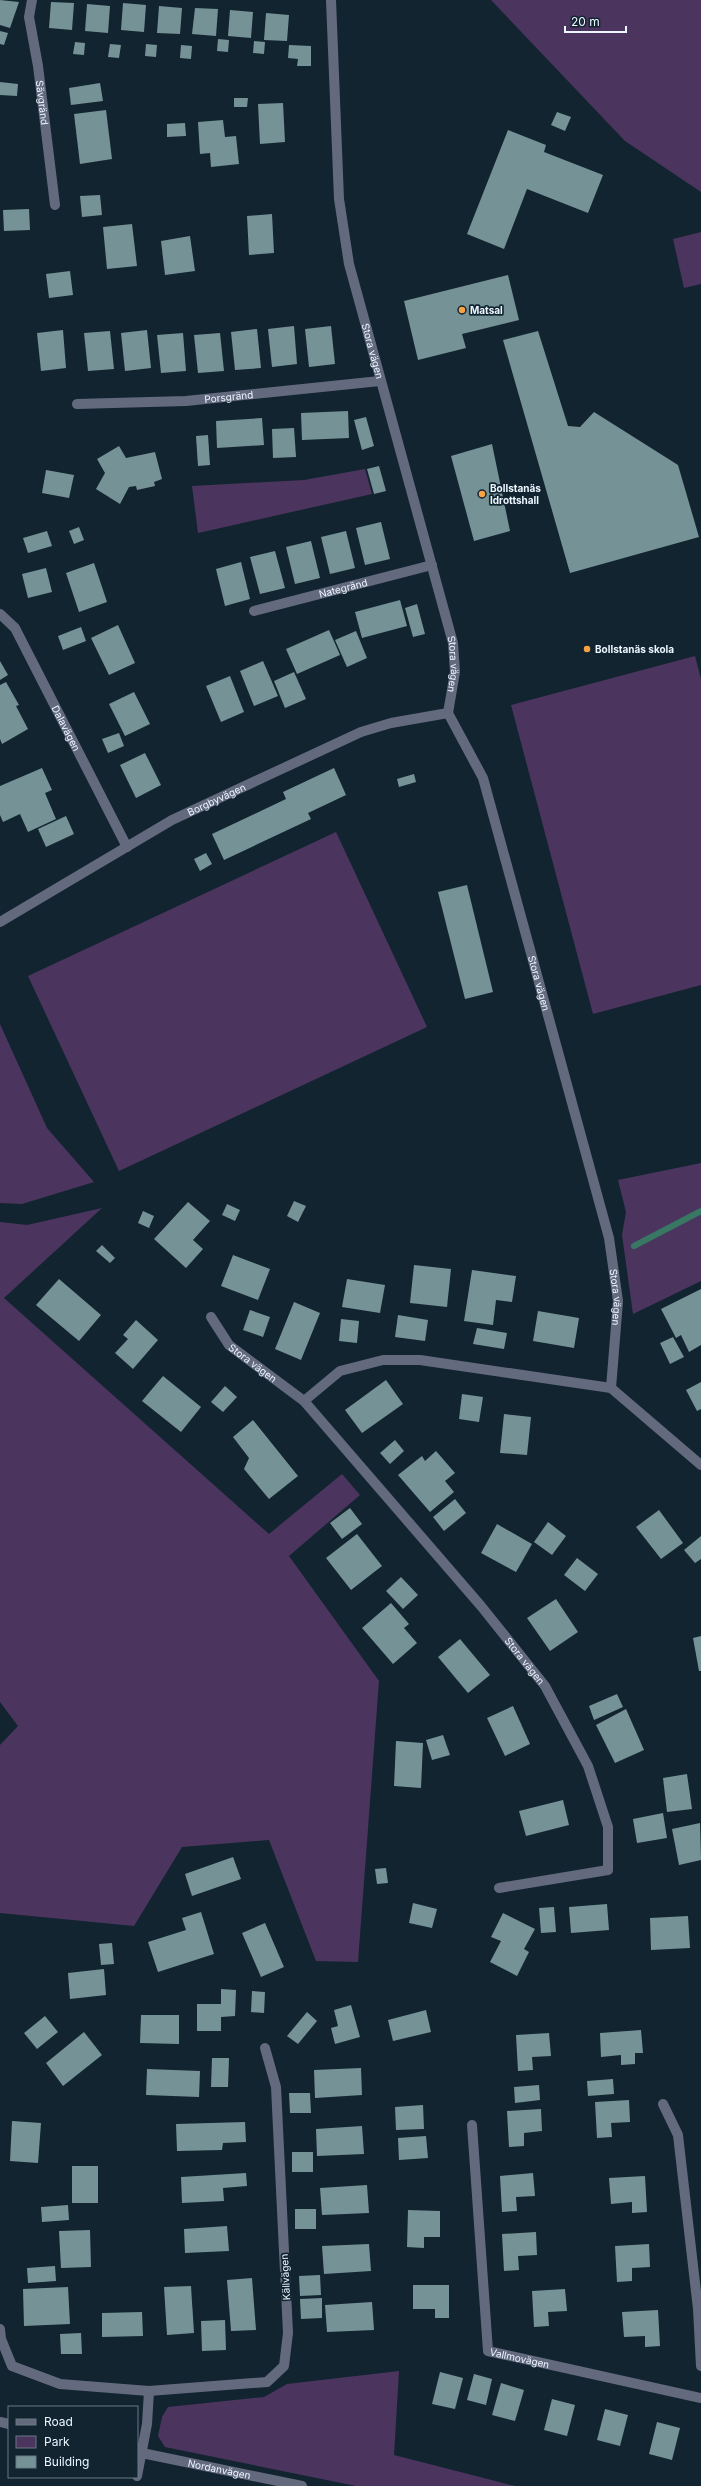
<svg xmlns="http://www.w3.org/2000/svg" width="701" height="2486" font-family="Inter,sans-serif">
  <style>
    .green { fill: #4b355e }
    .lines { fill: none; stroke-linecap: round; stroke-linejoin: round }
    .stream { stroke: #387763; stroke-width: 6 }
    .building { fill: #759396 }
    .minor { stroke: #646a7e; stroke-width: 10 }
    .tertiary { stroke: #646a7e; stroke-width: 10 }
    .poi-dot { fill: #f5a345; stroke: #122430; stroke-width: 1.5 }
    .labels { text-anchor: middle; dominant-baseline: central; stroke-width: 3.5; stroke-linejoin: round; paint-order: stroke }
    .street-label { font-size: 10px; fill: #ebf6ff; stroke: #122430 }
    .poi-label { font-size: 10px; font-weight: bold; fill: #ebf6ff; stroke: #122430; text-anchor: start }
  </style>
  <rect width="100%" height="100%" fill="#122430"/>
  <!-- green -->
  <g class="green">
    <path d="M491,0H701V192L625,141Z"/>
    <path d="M701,232V284L684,288L673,239Z"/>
    <path d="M365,469L372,494L198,533L192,486L304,480Z"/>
    <path d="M695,656L701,679V985L593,1014L511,705Z"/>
    <path d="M336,832L427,1027L119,1171L28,976Z"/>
    <path d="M0,1024L47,1128L94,1182L22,1204L0,1203Z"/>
    <path d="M701,1163V1281L633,1314L622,1235L626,1212L618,1180Z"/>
    <path d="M102,1208L4,1298L269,1534L342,1474L360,1495L289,1556L379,1681L358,1962L316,1961L269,1840L182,1847L134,1926L0,1913V1745L18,1726L0,1702V1222L27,1225Z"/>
    <path d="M399,2371L394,2455L515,2486H356L165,2447L158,2436L162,2417L168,2407L264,2397L287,2384Z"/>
  </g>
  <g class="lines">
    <!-- stream -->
    <path class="stream" d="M634,1246L701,1211"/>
  </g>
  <!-- building -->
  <g class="building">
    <path d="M0,0L19,2L10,28L0,25Z"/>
    <path d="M51,2L74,3L72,30L49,28Z"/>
    <path d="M123,3L146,5L144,32L121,30Z"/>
    <path d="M87,4L110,6L108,33L85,31Z"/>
    <path d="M159,6L182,8L180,34L157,33Z"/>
    <path d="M195,8L218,9L216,36L192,34Z"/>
    <path d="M230,10L253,12L251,38L228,36Z"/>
    <path d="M266,13L289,15L287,41L264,40Z"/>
    <path d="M0,31L8,33L4,45L0,44Z"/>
    <path d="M218,39L229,40L228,52L217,51Z"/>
    <path d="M254,41L265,42L264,54L253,53Z"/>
    <path d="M75,42L85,43L84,55L73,54Z"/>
    <path d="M110,44L121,45L119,58L108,57Z"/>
    <path d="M146,44L157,45L156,57L145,56Z"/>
    <path d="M181,45L192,46L191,59L180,58Z"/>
    <path d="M289,45L311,46V66H297L298,59L288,58Z"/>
    <path d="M0,82L18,84L17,96L0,95Z"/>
    <path d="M100,83L103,101L71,105L69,88Z"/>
    <path d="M234,98H248L247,107H234Z"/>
    <path d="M283,103L285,142L260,144L258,104Z"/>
    <path d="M106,110L112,159L80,164L74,114Z"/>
    <path d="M557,112L571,117L565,131L551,125Z"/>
    <path d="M223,120L225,137L236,136L239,164L211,167L210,153L200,154L198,122Z"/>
    <path d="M185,123L186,136L167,137V124Z"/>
    <path d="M508,130L546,145L544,152L603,175L588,213L527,189L504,249L467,234Z"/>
    <path d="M100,195L102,215L82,217L80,196Z"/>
    <path d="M29,209L30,230L4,231L3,210Z"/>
    <path d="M272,214L274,253L249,255L247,216Z"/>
    <path d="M132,224L137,266L107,269L103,227Z"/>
    <path d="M190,236L195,271L165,275L161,241Z"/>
    <path d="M70,271L73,295L49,298L46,274Z"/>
    <path d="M508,275L519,320L462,334L466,348L418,360L404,301Z"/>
    <path d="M294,326L297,364L272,367L268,329Z"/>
    <path d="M331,326L335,364L309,367L305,329Z"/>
    <path d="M257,329L261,368L235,370L231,332Z"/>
    <path d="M63,330L66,368L41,371L37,333Z"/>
    <path d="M147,330L151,368L125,371L121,333Z"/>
    <path d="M110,331L114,369L88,371L84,333Z"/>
    <path d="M538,331L568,426L580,427L594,412L678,465L699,537L570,573L503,340Z"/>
    <path d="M183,333L186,371L161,373L157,335Z"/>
    <path d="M220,333L224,371L198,373L194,335Z"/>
    <path d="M348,411L349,438L302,440L301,413Z"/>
    <path d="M366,417L374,446L362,450L354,420Z"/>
    <path d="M262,418L264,445L217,448L216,421Z"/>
    <path d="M294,428L296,457L273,458L272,429Z"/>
    <path d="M208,435L210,465L198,466L196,436Z"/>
    <path d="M492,444L510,531L474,541L451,456Z"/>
    <path d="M119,446L126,458L155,452L162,479L154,482L155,486L137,490L136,486L129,487L120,504L96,489L105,473L97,459Z"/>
    <path d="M379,466L386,491L374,494L367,469Z"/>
    <path d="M46,470L74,475L69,498L42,493Z"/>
    <path d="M381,522L390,559L365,565L356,528Z"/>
    <path d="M79,527L84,540L74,544L69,531Z"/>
    <path d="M47,531L52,546L28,553L23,538Z"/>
    <path d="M346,531L355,568L330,574L321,537Z"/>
    <path d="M311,541L320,578L295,584L286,547Z"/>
    <path d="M275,551L285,588L260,594L250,557Z"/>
    <path d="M241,562L250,599L225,606L216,569Z"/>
    <path d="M94,563L107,602L79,612L66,573Z"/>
    <path d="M46,568L52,592L28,598L22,574Z"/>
    <path d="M400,600L407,626L362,638L355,612Z"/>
    <path d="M417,604L425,634L413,637L405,608Z"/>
    <path d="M118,625L135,663L109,675L91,638Z"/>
    <path d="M81,627L86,641L63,650L58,636Z"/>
    <path d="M329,630L340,655L297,674L286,649Z"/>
    <path d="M356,631L367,658L347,667L335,640Z"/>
    <path d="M0,661L8,675L0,680Z"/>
    <path d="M263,661L278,696L254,706L240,671Z"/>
    <path d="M294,672L306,699L285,708L274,681Z"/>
    <path d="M230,676L244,712L221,722L206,686Z"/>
    <path d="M6,682L19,705L16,706L28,729L2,744L0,739V685Z"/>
    <path d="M134,692L150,724L125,736L109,704Z"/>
    <path d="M119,733L124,746L108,753L102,739Z"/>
    <path d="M145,753L161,785L136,798L120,765Z"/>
    <path d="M42,768L52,790L45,793L56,819L28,832L20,814L3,822L0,815V786Z"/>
    <path d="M334,768L346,795L308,813L311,819L224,860L212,834L286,799L283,792Z"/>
    <path d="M414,774L416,782L399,787L397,779Z"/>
    <path d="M66,816L74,834L46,847L38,829Z"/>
    <path d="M206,853L212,864L200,871L194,859Z"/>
    <path d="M467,885L493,992L465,999L438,892Z"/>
    <path d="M294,1201L306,1206L298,1222L287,1216Z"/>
    <path d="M188,1202L210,1221L193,1240L203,1249L186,1268L154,1239Z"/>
    <path d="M227,1204L240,1210L235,1221L222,1215Z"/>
    <path d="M143,1211L154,1216L149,1228L138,1223Z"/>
    <path d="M102,1245L115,1258L110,1263L96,1251Z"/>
    <path d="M233,1255L270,1269L258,1300L221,1286Z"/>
    <path d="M414,1265L451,1269L447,1307L410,1303Z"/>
    <path d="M472,1270L516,1276L512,1302L496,1300L493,1325L464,1321Z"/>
    <path d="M59,1279L101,1315L79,1341L36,1305Z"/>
    <path d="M347,1279L385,1285L380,1313L342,1307Z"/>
    <path d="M701,1289V1345L689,1352L681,1335L676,1338L661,1309Z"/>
    <path d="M294,1302L320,1313L301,1360L275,1349Z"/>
    <path d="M250,1310L270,1317L263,1337L243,1330Z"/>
    <path d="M538,1311L579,1318L574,1348L533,1341Z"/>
    <path d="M398,1315L428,1320L425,1341L395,1337Z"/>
    <path d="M341,1319L359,1321L357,1343L339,1341Z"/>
    <path d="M136,1320L158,1340L133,1369L115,1353L128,1339L123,1335Z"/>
    <path d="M477,1328L507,1333L504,1349L473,1344Z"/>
    <path d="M673,1337L684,1357L670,1364L660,1343Z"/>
    <path d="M163,1376L201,1407L181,1432L142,1401Z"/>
    <path d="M386,1380L403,1404L362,1433L345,1410Z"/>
    <path d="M701,1382V1409L697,1411L686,1390Z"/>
    <path d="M225,1386L237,1397L223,1412L211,1402Z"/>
    <path d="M462,1394L483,1397L479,1422L459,1419Z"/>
    <path d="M504,1414L531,1417L527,1455L500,1453Z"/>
    <path d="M253,1420L298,1476L269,1499L244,1469L249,1458L233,1437Z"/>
    <path d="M395,1440L404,1451L390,1464L380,1453Z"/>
    <path d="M436,1451L455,1473L445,1481L454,1492L430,1512L398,1475L422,1456L425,1461Z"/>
    <path d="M455,1499L466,1513L444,1531L433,1517Z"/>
    <path d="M350,1508L362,1524L342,1539L330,1523Z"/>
    <path d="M659,1510L683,1543L661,1559L636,1527Z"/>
    <path d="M548,1522L566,1536L552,1555L534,1542Z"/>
    <path d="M497,1524L532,1544L516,1572L481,1553Z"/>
    <path d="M357,1534L382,1566L351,1590L326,1558Z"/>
    <path d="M701,1536V1559L695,1563L684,1550Z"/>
    <path d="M577,1558L598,1574L585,1591L564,1575Z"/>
    <path d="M401,1577L418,1595L403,1609L386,1591Z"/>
    <path d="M556,1599L578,1632L550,1651L527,1618Z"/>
    <path d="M391,1603L409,1624L404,1628L417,1643L393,1664L362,1628Z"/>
    <path d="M701,1636V1671H699L693,1638Z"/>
    <path d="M460,1639L490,1675L468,1693L438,1657Z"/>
    <path d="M617,1694L623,1707L594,1720L589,1706Z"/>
    <path d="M513,1706L530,1744L505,1756L487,1718Z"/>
    <path d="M626,1709L644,1750L615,1763L596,1725Z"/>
    <path d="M443,1735L450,1755L432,1760L426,1740Z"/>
    <path d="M396,1741L423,1743L421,1788L394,1786Z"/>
    <path d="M687,1774L692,1809L667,1812L663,1778Z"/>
    <path d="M563,1800L569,1825L526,1836L519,1811Z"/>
    <path d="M663,1813L667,1838L637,1843L633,1819Z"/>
    <path d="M700,1823L701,1860L679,1865L672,1829Z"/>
    <path d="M233,1857L241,1879L192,1896L185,1874Z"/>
    <path d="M386,1868L388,1883L377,1884L375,1869Z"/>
    <path d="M413,1903L437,1909L432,1928L409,1923Z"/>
    <path d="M607,1904L609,1930L571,1933L569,1907Z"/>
    <path d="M554,1907L556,1932L541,1933L539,1908Z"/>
    <path d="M201,1912L214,1954L158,1972L148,1942L186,1930L182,1918Z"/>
    <path d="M503,1913L535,1929L524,1949L529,1952L517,1976L490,1962L501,1941L491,1937Z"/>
    <path d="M688,1916L690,1948L651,1950L650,1918Z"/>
    <path d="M265,1923L284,1967L261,1977L242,1933Z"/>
    <path d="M112,1943L114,1964L101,1965L99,1944Z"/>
    <path d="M104,1969L106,1995L70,1999L68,1973Z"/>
    <path d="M221,1989L236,1990L235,2016L221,2017V2031H197V2004H221Z"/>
    <path d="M252,1991L265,1992L264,2013L251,2012Z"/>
    <path d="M351,2005L360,2037L335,2044L331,2028L338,2026L334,2010Z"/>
    <path d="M426,2010L431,2032L393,2041L388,2020Z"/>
    <path d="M307,2012L317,2021L298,2044L287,2036Z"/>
    <path d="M141,2015H179V2044L140,2043Z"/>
    <path d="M45,2016L58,2032L37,2049L24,2033Z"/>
    <path d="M641,2030L643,2053H635V2064L621,2065V2055L601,2057L600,2033Z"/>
    <path d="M84,2032L102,2055L63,2086L46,2063Z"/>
    <path d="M549,2033L551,2056L532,2057L533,2070L518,2071L516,2035Z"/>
    <path d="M212,2058H229L228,2087H211Z"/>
    <path d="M361,2068L362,2095L315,2098L314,2070Z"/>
    <path d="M147,2069L200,2071L199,2097L146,2095Z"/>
    <path d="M613,2079L614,2094L588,2096L587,2081Z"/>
    <path d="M539,2085L540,2100L515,2103L514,2087Z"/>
    <path d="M289,2093H310L311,2113H290Z"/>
    <path d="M629,2100L630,2122L611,2123L612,2137L597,2138L595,2102Z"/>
    <path d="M423,2105L424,2129L396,2130L395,2107Z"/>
    <path d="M541,2109L542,2131L524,2133V2146L509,2147L507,2111Z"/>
    <path d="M12,2121L41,2123L38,2163L10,2161Z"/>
    <path d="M245,2122L246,2142L223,2143L222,2150L177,2151L176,2124Z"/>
    <path d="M362,2126L364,2154L317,2156L316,2129Z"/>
    <path d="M426,2136L428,2158L399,2160L398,2138Z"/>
    <rect x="292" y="2152" width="21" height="20"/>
    <rect x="72" y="2166" width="26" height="37"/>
    <path d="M246,2173L247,2186L223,2188L224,2201L182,2203L181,2177Z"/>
    <path d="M533,2173L535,2196L516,2197L517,2211L502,2212L500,2176Z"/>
    <path d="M645,2176L647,2212L632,2213V2202L611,2204L609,2178Z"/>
    <path d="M367,2185L369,2213L322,2215L320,2188Z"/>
    <path d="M68,2205L69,2220L42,2222L41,2207Z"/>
    <rect x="295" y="2209" width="21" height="20"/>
    <path d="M408,2210L440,2211V2237H424V2248L407,2247Z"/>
    <path d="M227,2226L229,2251L185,2253L184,2229Z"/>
    <path d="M90,2230L91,2267L61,2268L59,2231Z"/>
    <path d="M536,2232L537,2255L518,2256L519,2270L504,2271L502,2234Z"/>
    <path d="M369,2244L371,2271L324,2274L322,2246Z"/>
    <path d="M649,2244L650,2267L632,2268V2281L617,2282L615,2246Z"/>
    <path d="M55,2266L56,2281L28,2283L27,2268Z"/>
    <path d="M320,2275L321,2295L300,2296L299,2276Z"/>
    <path d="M252,2278L256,2330L231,2331L227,2280Z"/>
    <path d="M413,2285H449V2318H435V2309H413Z"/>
    <path d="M191,2286L194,2333L167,2335L164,2287Z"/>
    <path d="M68,2287L70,2324L24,2326L23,2289Z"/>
    <path d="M565,2289L567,2311L548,2312L549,2326L534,2327L532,2291Z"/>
    <path d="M322,2298V2318L301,2319L300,2299Z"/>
    <path d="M372,2302L374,2330L327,2332L325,2305Z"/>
    <path d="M658,2310L660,2346L645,2347V2336L624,2337L622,2312Z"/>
    <path d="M142,2312L143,2336L102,2337V2313Z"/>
    <path d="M225,2320L226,2350L202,2351L201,2321Z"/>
    <path d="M81,2333L82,2354H61L60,2334Z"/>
    <path d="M440,2372L463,2378L455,2409L432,2404Z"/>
    <path d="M474,2374L492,2379L486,2405L467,2400Z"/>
    <path d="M501,2383L524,2390L515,2421L492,2415Z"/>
    <path d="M552,2399L575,2405L567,2436L544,2430Z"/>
    <path d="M605,2409L628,2415L620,2446L597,2440Z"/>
    <path d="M657,2422L680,2428L672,2460L649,2454Z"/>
  </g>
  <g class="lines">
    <!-- minor -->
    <g class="minor">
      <path id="s1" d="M32,0L29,17L38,66L55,205"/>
      <path id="s2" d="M331,0L339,199L349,264L453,643L455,672L448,713L483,778L609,1238L618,1301L611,1388L701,1465"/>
      <path id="s3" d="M77,404L186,401L380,381"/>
      <path id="s4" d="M254,611L432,565"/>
      <path id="s5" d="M0,614L15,628L127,847"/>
      <path id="s6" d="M0,922L172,820L361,732L391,723L448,713"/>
      <path id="s7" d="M211,1317L229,1345L304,1401L340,1371L383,1360H420L611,1388"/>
      <path id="s8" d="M304,1401L481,1606L545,1686L588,1766L608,1827V1870L499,1888"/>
      <path d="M663,2104L678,2135L698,2309L701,2366"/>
      <path id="s9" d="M472,2125L488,2351L701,2398"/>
      <path d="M0,2329L1,2339L12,2366L60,2384L149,2391L267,2382L284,2366L288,2333L276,2087L265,2048"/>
      <path d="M137,2476L147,2424L149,2391"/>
    </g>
    <!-- tertiary -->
    <g class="tertiary">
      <path d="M0,2422L9,2424"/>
      <path id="s10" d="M137,2452L302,2486"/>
    </g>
  </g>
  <!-- markers -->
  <g class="poi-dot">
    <circle cx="462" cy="310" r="4"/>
    <circle cx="482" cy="494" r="4"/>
    <circle cx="587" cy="649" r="4"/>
  </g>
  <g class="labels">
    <!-- street labels -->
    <g class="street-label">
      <text stroke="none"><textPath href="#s1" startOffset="104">Sävgränd</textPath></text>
      <text stroke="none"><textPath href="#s2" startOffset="355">Stora vägen</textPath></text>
      <text stroke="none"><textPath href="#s3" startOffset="152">Porsgränd</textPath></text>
      <text stroke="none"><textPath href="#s4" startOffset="92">Nategränd</textPath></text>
      <text stroke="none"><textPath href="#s2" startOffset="679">Stora vägen</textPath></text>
      <text stroke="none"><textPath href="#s5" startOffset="133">Dalavägen</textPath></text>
      <text stroke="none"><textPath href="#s6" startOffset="249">Borgbyvägen</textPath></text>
      <text stroke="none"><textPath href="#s2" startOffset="1015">Stora vägen</textPath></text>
      <text stroke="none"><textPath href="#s2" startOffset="1339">Stora vägen</textPath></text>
      <text stroke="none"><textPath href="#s7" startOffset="63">Stora vägen</textPath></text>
      <text stroke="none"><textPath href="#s8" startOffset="341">Stora vägen</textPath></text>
      <text transform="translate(285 2277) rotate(-93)">Källvägen</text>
      <text stroke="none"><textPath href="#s9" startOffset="259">Vallmovägen</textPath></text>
      <text stroke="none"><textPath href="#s10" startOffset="84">Nordanvägen</textPath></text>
    </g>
    <!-- poi labels -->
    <g class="poi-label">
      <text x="470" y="310">Matsal</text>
      <text x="490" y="488">Bollstanäs<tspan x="490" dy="12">Idrottshall</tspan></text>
      <text x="595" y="649">Bollstanäs skola</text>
    </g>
  </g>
  <!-- legend -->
  <rect x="8" y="2406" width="130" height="72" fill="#122430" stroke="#697883"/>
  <rect x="16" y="2419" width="20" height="6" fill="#646a7e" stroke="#697883"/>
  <text x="44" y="2426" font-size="12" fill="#ebf6ff">Road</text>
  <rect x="16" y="2436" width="20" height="12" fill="#4b355e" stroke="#697883"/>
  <text x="44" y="2446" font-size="12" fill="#ebf6ff">Park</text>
  <rect x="16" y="2456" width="20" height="12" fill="#759396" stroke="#697883"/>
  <text x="44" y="2466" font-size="12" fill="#ebf6ff">Building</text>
  <!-- scale -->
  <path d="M565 26v6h61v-6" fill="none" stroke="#ebf6ff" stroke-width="2"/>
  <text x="571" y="26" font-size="12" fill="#ebf6ff" stroke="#122430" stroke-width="3" paint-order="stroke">20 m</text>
</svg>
